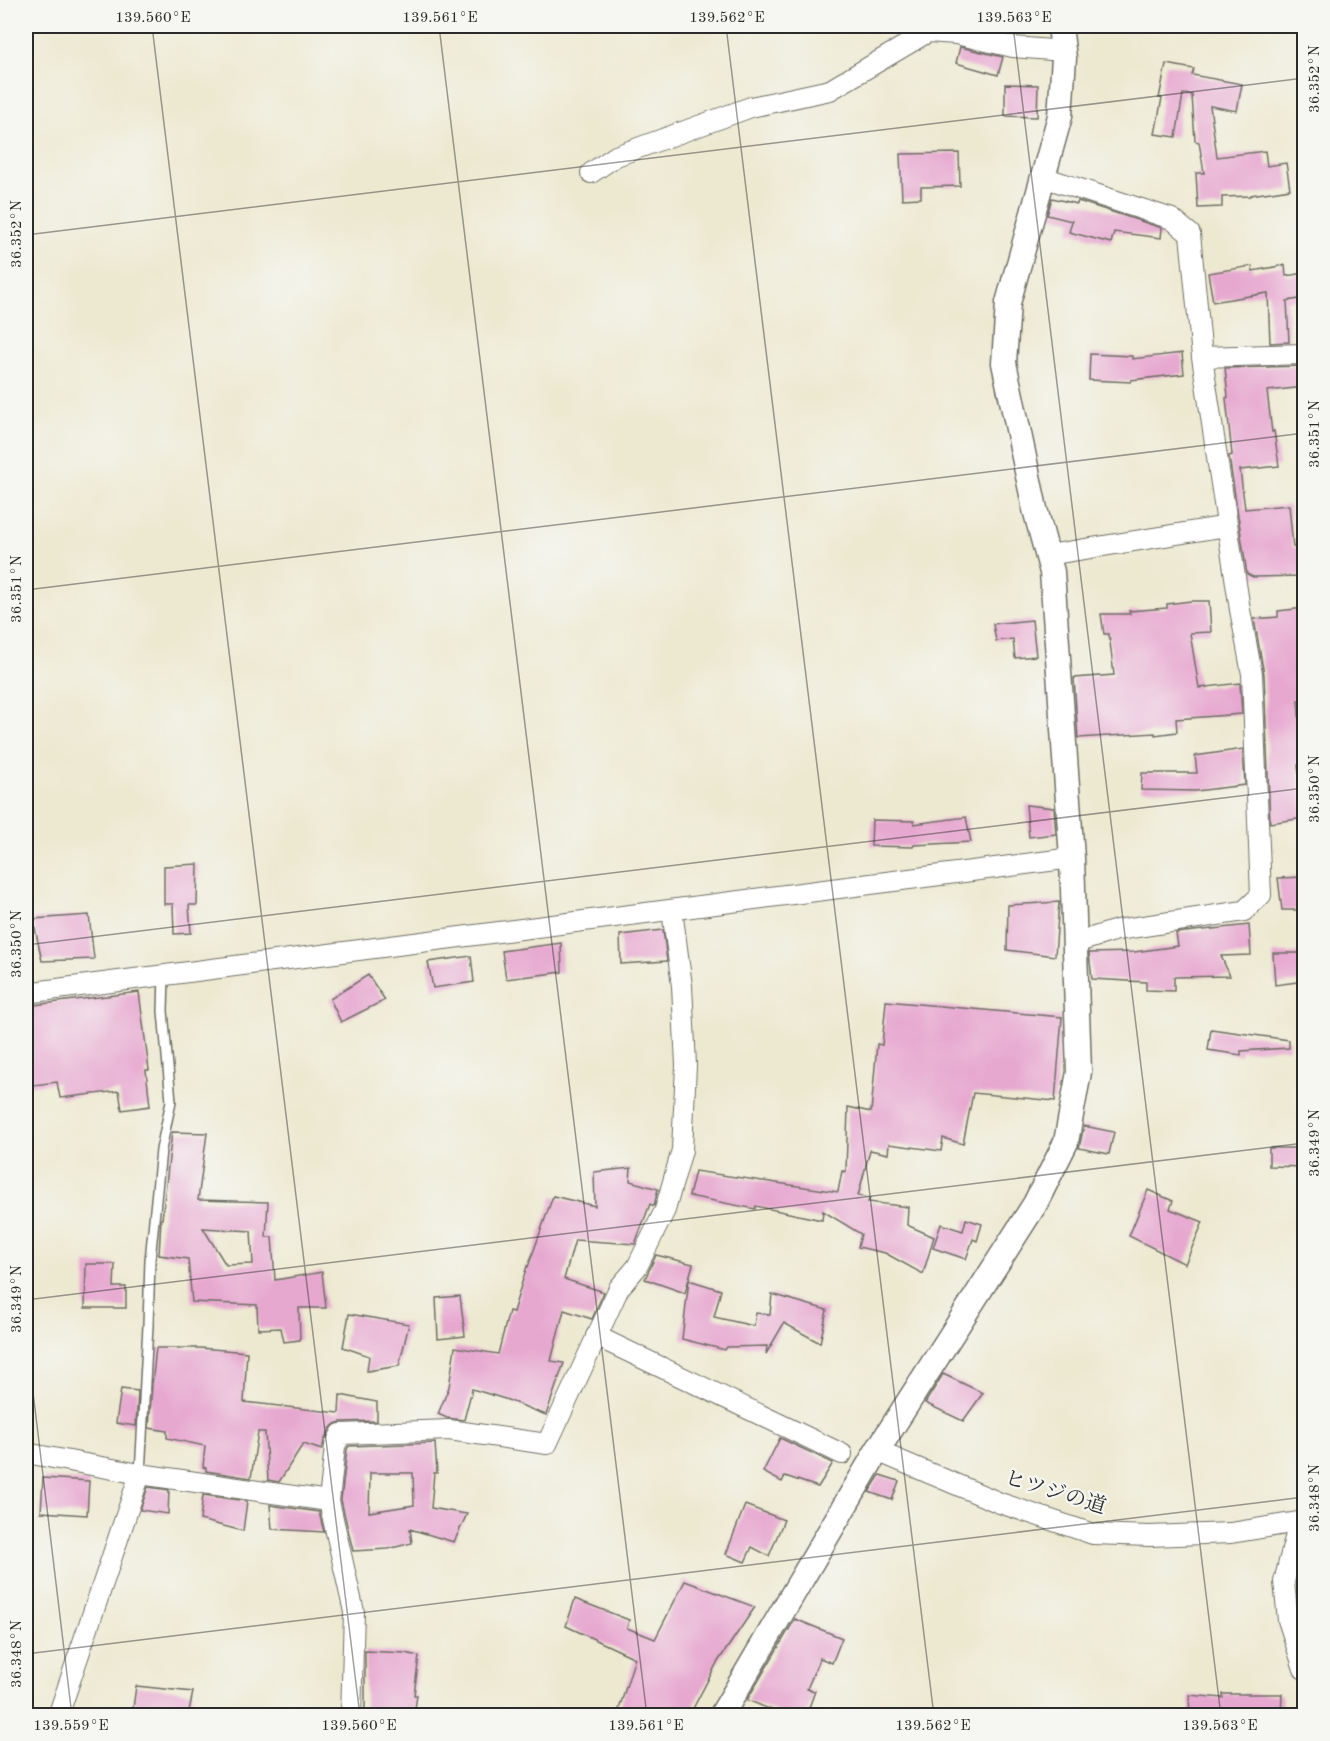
<svg xmlns="http://www.w3.org/2000/svg" width="1330" height="1741" font-family="'Old Standard TT','Noto Serif JP',serif">
  <style>
    .building { fill: #e7a8d0; fill-rule: evenodd }
    .lines { fill: none; stroke-linecap: round; stroke-linejoin: round }
    .service-casing { stroke: #6f6e65; stroke-width: 12 }
    .minor-casing { stroke: #6f6e65; stroke-width: 22 }
    .tertiary-casing { stroke: #6f6e65; stroke-width: 27 }
    .service { stroke: #fff; stroke-width: 9 }
    .minor { stroke: #fff; stroke-width: 20 }
    .tertiary { stroke: #fff; stroke-width: 24 }
    .ticks { fill: none; stroke: #2b2b2b; stroke-width: 1.5; stroke-opacity: 0.45 }
    .labels { text-anchor: middle; dominant-baseline: central; stroke-width: 4.5; stroke-linejoin: round; paint-order: stroke }
    .street-label { font-size: 21px; fill: #2b2b2b; stroke: #f6f6f2 }
    .neatline { fill: none; stroke: #2b2b2b; stroke-width: 2 }
    .ticks-label { font-size: 15px; text-anchor: middle; fill: #2b2b2b }
  </style>
  <rect width="100%" height="100%" fill="#f6f6f2"/>
  <filter id="ink" filterUnits="userSpaceOnUse"><feTurbulence type="fractalNoise" baseFrequency=".0167" numOctaves="2"/><feDisplacementMap in="SourceGraphic" scale="12" xChannelSelector="R" yChannelSelector="G"/><feConvolveMatrix kernelMatrix="1 2 1 2 8 2 1 2 1" color-interpolation-filters="sRGB"/></filter>
  <filter id="wash" filterUnits="userSpaceOnUse"><feTurbulence type="fractalNoise" baseFrequency=".008" numOctaves="4" result="noise"/><feDisplacementMap in="SourceGraphic" scale="24" xChannelSelector="R" yChannelSelector="G"/><feGaussianBlur stdDeviation="1.35" result="paint"/><feColorMatrix in="noise" values="0 0 0 0 0 0 0 0 0 0 0 0 0 0 0 0 0 1.4 0 .05"/><feComposite in="paint" operator="in"/></filter>
  <g filter="url(#wash)">
    <rect width="100%" height="100%" fill="#ede9d1"/>
    <g id="blocks">
      <!-- building -->
      <g class="building">
        <path d="M960,47L1003,57L998,75L956,63Z"/>
        <path d="M1166,64L1194,69L1192,75L1242,84L1237,111L1210,106L1217,157L1265,151L1267,166L1286,163L1290,189L1251,195V196L1222,197V207L1198,208L1196,173H1204L1199,142L1195,141L1192,95L1183,94L1176,137L1155,134L1162,98H1159Z"/>
        <path d="M1005,84L1038,85L1037,117L1005,116Z"/>
        <path d="M959,153L960,186L921,187V198L902,199L900,154Z"/>
        <path d="M1052,198L1077,204L1078,201L1162,228L1161,238L1114,232L1111,243L1069,232L1072,221L1047,215Z"/>
        <path d="M1285,265L1286,276L1305,273V298L1287,301L1289,342L1270,343L1268,293L1213,302L1208,273L1252,266L1253,271Z"/>
        <path d="M1182,353L1184,374L1131,380V382L1089,380L1090,354L1132,356V359Z"/>
        <path d="M1305,366V387L1267,391L1272,432L1274,431L1279,466L1240,470L1245,509L1289,505L1293,547L1305,548V576L1253,577L1247,574L1229,456L1232,455L1226,398L1228,397L1225,368Z"/>
        <path d="M1191,601H1209L1211,632L1190,633L1199,688L1240,683L1242,714L1176,719L1177,732L1155,735V733L1078,738L1074,678L1114,675L1109,634H1104L1101,614H1130L1129,611L1167,608V604Z"/>
        <path d="M1305,608V641H1301L1305,679V700H1298L1303,764L1298,765L1304,818L1270,823L1264,674L1254,619L1278,617V611Z"/>
        <path d="M1032,620L1036,656L1015,658L1013,639L996,641L993,624Z"/>
        <path d="M1243,749L1245,785L1196,791L1141,790L1142,773H1197L1195,756Z"/>
        <path d="M1026,805L1054,808L1056,834L1029,837Z"/>
        <path d="M966,817L971,842L914,845L913,847L871,846L872,820L914,821V824Z"/>
        <path d="M198,864L197,905H189L191,933L174,934L173,904H164V866Z"/>
        <path d="M1305,877V910H1282L1278,878Z"/>
        <path d="M1059,902L1055,956L1007,950L1008,905Z"/>
        <path d="M89,915L94,959L42,961L33,919Z"/>
        <path d="M1249,925L1251,955L1221,956L1230,976L1174,977V991L1146,990V982L1092,979L1089,953L1134,952L1178,946L1176,933Z"/>
        <path d="M663,930L667,961L621,964L620,935Z"/>
        <path d="M561,943L562,972L506,979L502,951Z"/>
        <path d="M1273,953H1305V981L1275,985Z"/>
        <path d="M471,956L474,982L433,988L428,962Z"/>
        <path d="M368,975L385,1000L341,1022L330,999Z"/>
        <path d="M139,992L149,1070H146L150,1106L122,1110L119,1091L60,1098L57,1082L26,1086V1006Z"/>
        <path d="M886,1001L1062,1017L1055,1101L973,1093L963,1144L943,1138L941,1151L889,1144L888,1154L870,1150L858,1196L870,1198L868,1202L908,1207L907,1225L934,1237L923,1274L885,1253L858,1247L861,1234L823,1211L822,1220L756,1206L755,1209L689,1196L695,1171L838,1192L842,1171L846,1172L848,1107L871,1112L877,1044L882,1045Z"/>
        <path d="M1211,1029L1289,1040V1048L1241,1051V1055L1208,1050Z"/>
        <path d="M1084,1126L1114,1132L1109,1154L1079,1148Z"/>
        <path d="M172,1132L207,1133L198,1200L268,1202L266,1237H272L275,1280L322,1272L326,1308H299L300,1340L284,1342L281,1328L258,1329L257,1305L192,1302L188,1259L159,1255L161,1219H162ZM203,1228L251,1231L253,1264L226,1265Z"/>
        <path d="M1269,1148H1305V1167L1269,1166Z"/>
        <path d="M631,1168L630,1181L658,1189L654,1206L650,1204L635,1244L575,1240L564,1279L604,1292L592,1319L564,1310L551,1361L564,1363L546,1415L505,1399L472,1389L464,1420L447,1418L438,1414L449,1387L455,1347L498,1354L509,1311L513,1312L527,1266L528,1267L553,1196L595,1206L594,1172Z"/>
        <path d="M1148,1190L1173,1201L1170,1209L1203,1222L1185,1264L1129,1236Z"/>
        <path d="M966,1219L982,1224L977,1241L973,1239L966,1259L933,1248L941,1224L963,1231Z"/>
        <path d="M656,1255L693,1264L685,1293L645,1279Z"/>
        <path d="M86,1264H115L114,1287H126V1308H85Z"/>
        <path d="M689,1280L721,1290L714,1317L754,1326L756,1313L770,1315L772,1294L827,1310L820,1343L784,1323L766,1354L767,1346L727,1347L725,1350L682,1339Z"/>
        <path d="M460,1296L465,1336L438,1339L436,1298Z"/>
        <path d="M349,1314L409,1324L399,1366L367,1371L369,1356L343,1347Z"/>
        <path d="M156,1348H200L247,1352L244,1402L339,1413L340,1395L377,1402V1421L341,1422L335,1424L330,1429L324,1441L322,1450L303,1444L279,1482L268,1480L265,1432H258L251,1478L206,1471V1468L203,1467L205,1446L167,1438V1431L149,1428L152,1385Z"/>
        <path d="M943,1374L983,1393L963,1421L925,1403Z"/>
        <path d="M121,1389L138,1391L136,1426L116,1423Z"/>
        <path d="M780,1438L833,1463L818,1487L785,1476L782,1482L763,1472Z"/>
        <path d="M435,1443L437,1473H434L431,1508L467,1514L454,1542L410,1529L412,1543L388,1549L353,1551L341,1500L347,1449L349,1446ZM370,1473H413L414,1505L369,1512Z"/>
        <path d="M880,1475L899,1481L892,1500L869,1492Z"/>
        <path d="M43,1478L89,1481L87,1515L41,1512Z"/>
        <path d="M148,1487L169,1490L168,1514L140,1510Z"/>
        <path d="M203,1495L247,1501L243,1531L200,1520Z"/>
        <path d="M270,1505L319,1512L324,1532L272,1529Z"/>
        <path d="M745,1505L784,1520L769,1556L752,1547L745,1562L726,1554Z"/>
        <path d="M685,1581L755,1607L717,1663L689,1716H617L635,1658L566,1626L575,1599L629,1620L627,1628L655,1639Z"/>
        <path d="M795,1619L842,1638L832,1663L820,1658L807,1689L815,1691L806,1716H787L747,1700Z"/>
        <path d="M365,1651L405,1653L419,1656L414,1695H417L414,1716H365Z"/>
        <path d="M136,1686L193,1692L188,1716H132Z"/>
        <path d="M1223,1694H1282L1281,1716H1190L1189,1695L1223,1698Z"/>
      </g>
    </g>
  </g>
  <g filter="url(#ink)">
    <use href="#blocks" fill-opacity="0" stroke="#6f6e65" stroke-width="1.5"/>
    <g class="lines">
      <!-- service casing -->
      <g class="service-casing">
        <path id="service" d="M140,1474L148,1326L150,1260L161,1150L171,1101L163,1011L164,975"/>
      </g>
      <!-- minor casing -->
      <g class="minor-casing">
        <g id="minor">
          <path d="M591,173L616,156L751,107L830,90L928,32L956,34L1013,47L1064,51"/>
          <path d="M1043,177L1172,219L1190,234L1202,357L1240,610L1252,674L1261,895L1244,911L1117,930L1075,943"/>
          <path d="M1202,357L1304,354"/>
          <path d="M1048,555L1227,526"/>
          <path d="M26,993L1072,858"/>
          <path d="M596,1336L842,1454"/>
          <path d="M877,1451L1000,1503L1093,1534L1149,1536L1231,1533L1304,1521"/>
          <path d="M26,1453L140,1474L329,1501"/>
          <path d="M1299,1522L1284,1582L1288,1620L1304,1669"/>
          <path d="M58,1716L140,1474"/>
          <path d="M351,1716L354,1612L329,1501L335,1446L341,1434L449,1430L547,1444L619,1288L637,1267L665,1210L682,1150L686,1065L682,986L672,910"/>
        </g>
      </g>
      <!-- tertiary casing -->
      <g class="tertiary-casing">
        <path id="tertiary" d="M721,1716L877,1451L1035,1204L1066,1142L1079,1072L1072,858L1052,572L1035,509L1004,363L1008,303L1060,116L1064,58L1060,26"/>
      </g>
      <!-- service -->
      <use href="#service" class="service"/>
      <!-- minor -->
      <use href="#minor" class="minor"/>
      <!-- tertiary -->
      <use href="#tertiary" class="tertiary"/>
    </g>
  </g>
  <!-- ticks -->
  <path class="ticks" d="M152,26L360,1716M439,26L647,1716M726,26L934,1716M1013,26L1221,1716M1300,26L1304,59M26,235L1304,78M26,590L1304,433M26,945L1304,788M26,1300L1304,1143M26,1334L72,1716M26,1654L1304,1497"/>
  <g class="labels">
    <!-- street labels -->
    <g class="street-label">
      <text transform="translate(1055 1493) rotate(17)">ヒツジの道</text>
    </g>
  </g>
  <!-- margin -->
  <rect width="1330" height="1741" fill="none" stroke="#f6f6f2" stroke-width="66"/>
  <rect x="33" y="33" width="1264" height="1675" class="neatline"/>
  <g class="ticks-label">
    <text x="153" y="22">139.560°E</text>
    <text x="440" y="22">139.561°E</text>
    <text x="727" y="22">139.562°E</text>
    <text x="1014" y="22">139.563°E</text>
    <text transform="translate(1314 79) rotate(-90)" y="5">36.352°N</text>
    <text transform="translate(16 234) rotate(-90)" y="5">36.352°N</text>
    <text transform="translate(1314 434) rotate(-90)" y="5">36.351°N</text>
    <text transform="translate(16 589) rotate(-90)" y="5">36.351°N</text>
    <text transform="translate(1314 789) rotate(-90)" y="5">36.350°N</text>
    <text transform="translate(16 944) rotate(-90)" y="5">36.350°N</text>
    <text transform="translate(1314 1143) rotate(-90)" y="5">36.349°N</text>
    <text transform="translate(16 1299) rotate(-90)" y="5">36.349°N</text>
    <text transform="translate(1314 1498) rotate(-90)" y="5">36.348°N</text>
    <text transform="translate(16 1654) rotate(-90)" y="5">36.348°N</text>
    <text x="71" y="1730">139.559°E</text>
    <text x="359" y="1730">139.560°E</text>
    <text x="646" y="1730">139.561°E</text>
    <text x="933" y="1730">139.562°E</text>
    <text x="1220" y="1730">139.563°E</text>
  </g>
</svg>
